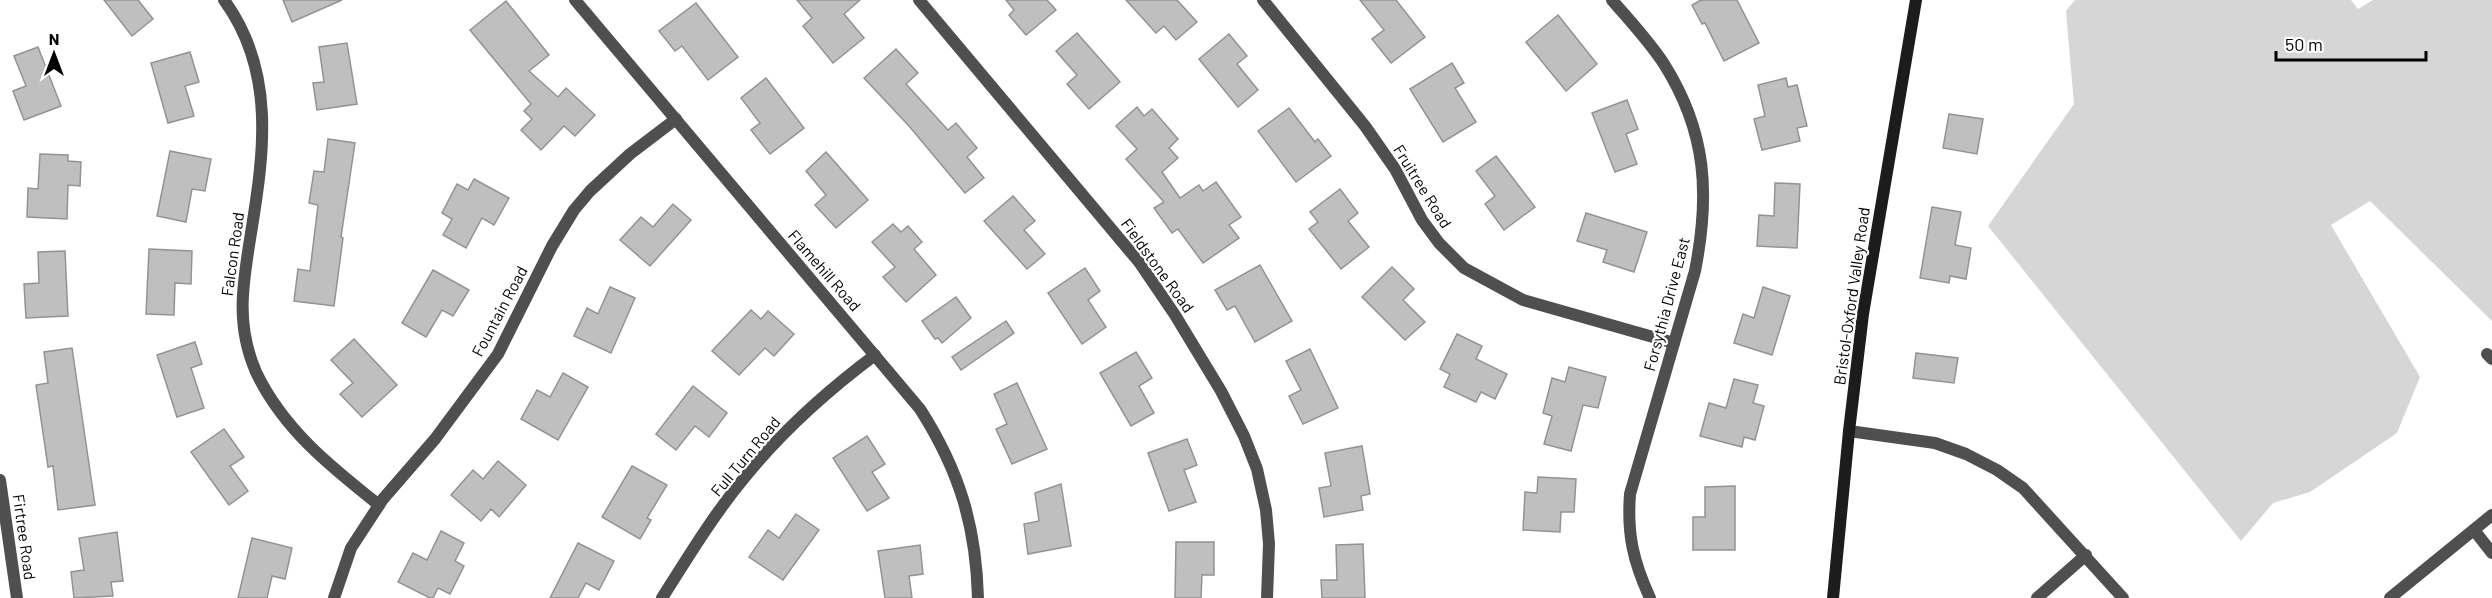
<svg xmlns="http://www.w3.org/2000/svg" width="2492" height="598" font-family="Barlow,sans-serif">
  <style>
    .green { fill: #d6d6d6 }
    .building { fill: #bfbfbf; stroke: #939393; stroke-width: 1.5 }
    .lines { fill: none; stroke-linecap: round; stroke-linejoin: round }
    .minor { stroke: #4f4f4f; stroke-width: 12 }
    .secondary { stroke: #1c1c1c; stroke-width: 12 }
    .labels { text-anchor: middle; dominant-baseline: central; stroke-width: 4.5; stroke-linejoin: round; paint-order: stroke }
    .street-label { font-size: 16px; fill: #000; stroke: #fff }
  </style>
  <rect width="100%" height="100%" fill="#fff"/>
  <!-- green -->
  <path class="green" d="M2075,0H2351L2358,9L2373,0H2492V321L2370,201L2331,225L2420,377L2397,433L2310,492L2273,503L2241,541L1988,226L2074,104L2066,11Z"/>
  <!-- building -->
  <g class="building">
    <path d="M104,0H138L153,19L132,36Z"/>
    <path d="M283,0H342L292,22Z"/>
    <path d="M797,0H860L844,14L864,38L833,63L803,26L812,18Z"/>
    <path d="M1006,0H1047L1056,10L1026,35L1009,15L1014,10Z"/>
    <path d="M1126,0H1177L1197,22L1176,40L1164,26L1156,33Z"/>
    <path d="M1360,0H1396L1425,37L1391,63L1372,39L1384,30Z"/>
    <path d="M1701,0H1737L1759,43L1724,61L1705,23L1702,24L1692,5Z"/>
    <path d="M506,1L549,55L529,71L558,97L566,88L595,115L575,136L564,126L541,150L521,130L532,119L524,111L531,104L470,30Z"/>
    <path d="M696,3L738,57L708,80L682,46L675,51L659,31Z"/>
    <path d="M1558,15L1597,64L1566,91L1526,42Z"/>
    <path d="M1077,33L1120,82L1089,109L1067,84L1077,75L1056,51Z"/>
    <path d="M1229,34L1247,56L1237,64L1258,90L1238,107L1199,59Z"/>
    <path d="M347,43L357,104L317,110L313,83L324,82L319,47Z"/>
    <path d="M38,47L61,106L24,120L13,91L26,86L14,56Z"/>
    <path d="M896,49L918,73L906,84L948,130L956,123L977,148L967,157L984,178L965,193L909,126L864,78Z"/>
    <path d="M190,52L199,82L185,86L194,116L168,123L151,63Z"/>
    <path d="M1452,63L1464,83L1455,88L1476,122L1443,142L1410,89Z"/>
    <path d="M766,78L804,128L770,154L751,130L760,123L741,98Z"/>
    <path d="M1786,78L1788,87L1797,85L1807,126L1797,128L1800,141L1762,150L1754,119L1765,116L1758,85Z"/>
    <path d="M1627,100L1638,129L1626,134L1637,164L1615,172L1592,113Z"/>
    <path d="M1137,107L1144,116L1152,109L1178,139L1169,148L1178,158L1162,172L1180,198L1199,185L1203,191L1216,182L1241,217L1229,225L1239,238L1203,263L1178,229L1172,233L1154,208L1164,202L1126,159L1137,149L1116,126Z"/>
    <path d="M1289,108L1315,142L1318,139L1331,156L1296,182L1258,131Z"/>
    <path d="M1949,114L1983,119L1977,154L1943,148Z"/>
    <path d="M328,139L355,143L341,237L343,238L334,306L294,301L298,269L310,271L318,205L309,203L314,171L324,172Z"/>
    <path d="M170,151L211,159L205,191L192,189L186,222L157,216Z"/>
    <path d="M826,152L868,200L836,228L815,205L826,195L806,171Z"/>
    <path d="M40,154L68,155V161L81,162L80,186L68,185L67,219L27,217L28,188L38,189Z"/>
    <path d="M1496,156L1535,207L1504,230L1485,204L1495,196L1476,171Z"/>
    <path d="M474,179L509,198L494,225L482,218L466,248L443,235L452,219L442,213L457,184L468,190Z"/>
    <path d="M1775,183L1800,184L1797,248L1757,246L1759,215L1774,216Z"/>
    <path d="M1340,189L1358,213L1348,221L1369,247L1341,269L1309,229L1318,222L1310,212Z"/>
    <path d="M1013,196L1035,221L1024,230L1045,254L1027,269L984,221Z"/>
    <path d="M673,204L691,220L650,266L620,240L641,217L653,227Z"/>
    <path d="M1932,207L1961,212L1955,245L1971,248L1966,279L1950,276L1949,283L1920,278Z"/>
    <path d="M1586,213L1647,232L1634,272L1603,262L1607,250L1577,241Z"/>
    <path d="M893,224L901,232L908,226L922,242L914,249L936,275L906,302L883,277L895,267L872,242Z"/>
    <path d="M149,249L192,251L191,284L175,283L174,315L146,314Z"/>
    <path d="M65,251L68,316L26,318L24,284L39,283L38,252Z"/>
    <path d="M1260,265L1292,321L1255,342L1235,306L1227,310L1215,290Z"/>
    <path d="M1392,267L1414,289L1403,300L1425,322L1405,340L1362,297Z"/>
    <path d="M1085,268L1100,291L1088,300L1106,327L1082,344L1048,293Z"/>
    <path d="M433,270L469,290L453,316L442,310L426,337L402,323Z"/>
    <path d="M610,287L635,298L611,353L574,336L587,308L598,314Z"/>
    <path d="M1763,287L1790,296L1772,355L1734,343L1743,314L1754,318Z"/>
    <path d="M956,297L971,318L942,343L938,338L935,339L922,321Z"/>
    <path d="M751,310L761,319L768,311L794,334L774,356L765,348L739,375L712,351Z"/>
    <path d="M1006,321L1014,333L961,370L952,357Z"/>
    <path d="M1457,334L1482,346L1476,359L1507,374L1495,399L1481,392L1476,402L1444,387L1450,374L1440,369Z"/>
    <path d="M354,339L397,385L362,417L340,394L353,383L331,360Z"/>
    <path d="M195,342L202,364L191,368L204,408L177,417L157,355Z"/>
    <path d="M72,348L95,505L58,510L53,466L48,467L36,385L48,383L44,352Z"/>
    <path d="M1310,349L1338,408L1303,424L1289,396L1301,390L1286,361Z"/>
    <path d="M1136,352L1152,378L1139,386L1154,413L1131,426L1100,373Z"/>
    <path d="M1916,353L1958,358L1954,383L1913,378Z"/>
    <path d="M1569,367L1606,377L1598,408L1583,405L1571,451L1544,444L1552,416L1543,413L1552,378L1565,382Z"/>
    <path d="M563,373L588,387L558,440L521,419L537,390L550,397Z"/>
    <path d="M1734,379L1758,385L1753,403L1764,406L1755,440L1744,437L1742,447L1700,436L1709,403L1726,408Z"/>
    <path d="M1017,383L1047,449L1012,464L996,429L1007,424L994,394Z"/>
    <path d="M693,386L727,413L709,437L695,426L676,450L656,434Z"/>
    <path d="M224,429L244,457L230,466L248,491L229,505L191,452Z"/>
    <path d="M867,436L885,464L872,472L889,498L867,511L833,458Z"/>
    <path d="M1187,439L1197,465L1184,470L1196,502L1169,511L1148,453Z"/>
    <path d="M1362,446L1370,494L1361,496L1363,510L1324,517L1319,488L1331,486L1325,453Z"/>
    <path d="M498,461L526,485L499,517L491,509L481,521L451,495L473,470L483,479Z"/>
    <path d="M632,466L667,485L647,518L651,520L640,539L602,517Z"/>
    <path d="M1538,477L1576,479L1574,512H1561L1560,532L1523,530L1525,492L1537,493Z"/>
    <path d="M1061,484L1071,546L1028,554L1024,524L1039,521L1035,493Z"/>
    <path d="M1735,486V550H1693V517H1705V487Z"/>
    <path d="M796,514L819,530L783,580L749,557L768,530L779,538Z"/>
    <path d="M441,531L464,543L455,561L464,566L450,594L438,588L433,598H430L398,582L413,553L427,560Z"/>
    <path d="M117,532L123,581L111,582L113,596L74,598L71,572L84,570L79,538Z"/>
    <path d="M252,538L292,548L285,579L272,576L267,598H238Z"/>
    <path d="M1176,542H1214V575H1202L1201,598H1175Z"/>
    <path d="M578,543L614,561L599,590L586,583L578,598H550Z"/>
    <path d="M1363,544L1365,598H1322L1321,580H1337L1336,545Z"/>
    <path d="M920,545L923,574L909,576L912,598H885L878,551Z"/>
  </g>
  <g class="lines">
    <!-- minor -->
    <g class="minor">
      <path d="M224,0C276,71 264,153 251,233C243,283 235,324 256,372C283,429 331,467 379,505"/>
      <path d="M575,0L920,409C959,470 976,525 978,598"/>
      <path d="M919,0L1139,262L1175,315L1221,391L1244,436L1257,469L1266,510L1269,544L1267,598"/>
      <path d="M1263,0L1365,126L1395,169L1422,220L1439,243L1464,268L1523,300L1674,343"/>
      <path d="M1612,0C1630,21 1649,41 1664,64C1707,132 1710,195 1695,271L1630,494C1627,534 1633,561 1650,598"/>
      <path d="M2487,354L2492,359"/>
      <path d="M1849,431L1935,443L1966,454L1997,470L2023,488L2123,598"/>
      <path d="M0,480L17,598"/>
      <path d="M2474,530L2492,553"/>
      <path d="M334,598L351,548L383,499L435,439L498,354L552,246L574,210L590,191L630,154L676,119"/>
      <path d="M662,598C688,557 714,514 745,477C783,430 827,391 875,355"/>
      <path d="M2037,598L2086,555"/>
      <path d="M2390,598L2492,515"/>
    </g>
    <!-- secondary -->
    <path class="secondary" d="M1833,598L1849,431L1863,314L1916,0"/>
  </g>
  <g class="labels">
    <!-- street labels -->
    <g class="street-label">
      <text transform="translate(1423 186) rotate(58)">Fruitree Road</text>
      <text transform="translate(232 254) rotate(-82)">Falcon Road</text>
      <text transform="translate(1158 265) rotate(54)">Fieldstone Road</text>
      <text transform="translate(825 270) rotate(49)">Flamehill Road</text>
      <text transform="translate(1851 296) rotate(-82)">Bristol-Oxford Valley Road</text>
      <text transform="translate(1666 304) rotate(-75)">Forsythia Drive East</text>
      <text transform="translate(499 311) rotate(-62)">Fountain Road</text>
      <text transform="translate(745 456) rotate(-50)">Full Turn Road</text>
      <text transform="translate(25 537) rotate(82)">Firtree Road</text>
    </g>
  </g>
  <!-- north arrow -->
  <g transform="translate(54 54)" stroke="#ffffff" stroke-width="4.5" paint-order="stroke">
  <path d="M0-4.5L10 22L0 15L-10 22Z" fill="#000000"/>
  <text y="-9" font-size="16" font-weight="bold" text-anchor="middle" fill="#000000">N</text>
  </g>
  <!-- scale -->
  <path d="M2276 51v9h150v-9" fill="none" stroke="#000000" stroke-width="3"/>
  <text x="2285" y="51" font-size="18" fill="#000000" stroke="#ffffff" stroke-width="4.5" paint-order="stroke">50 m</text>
</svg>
